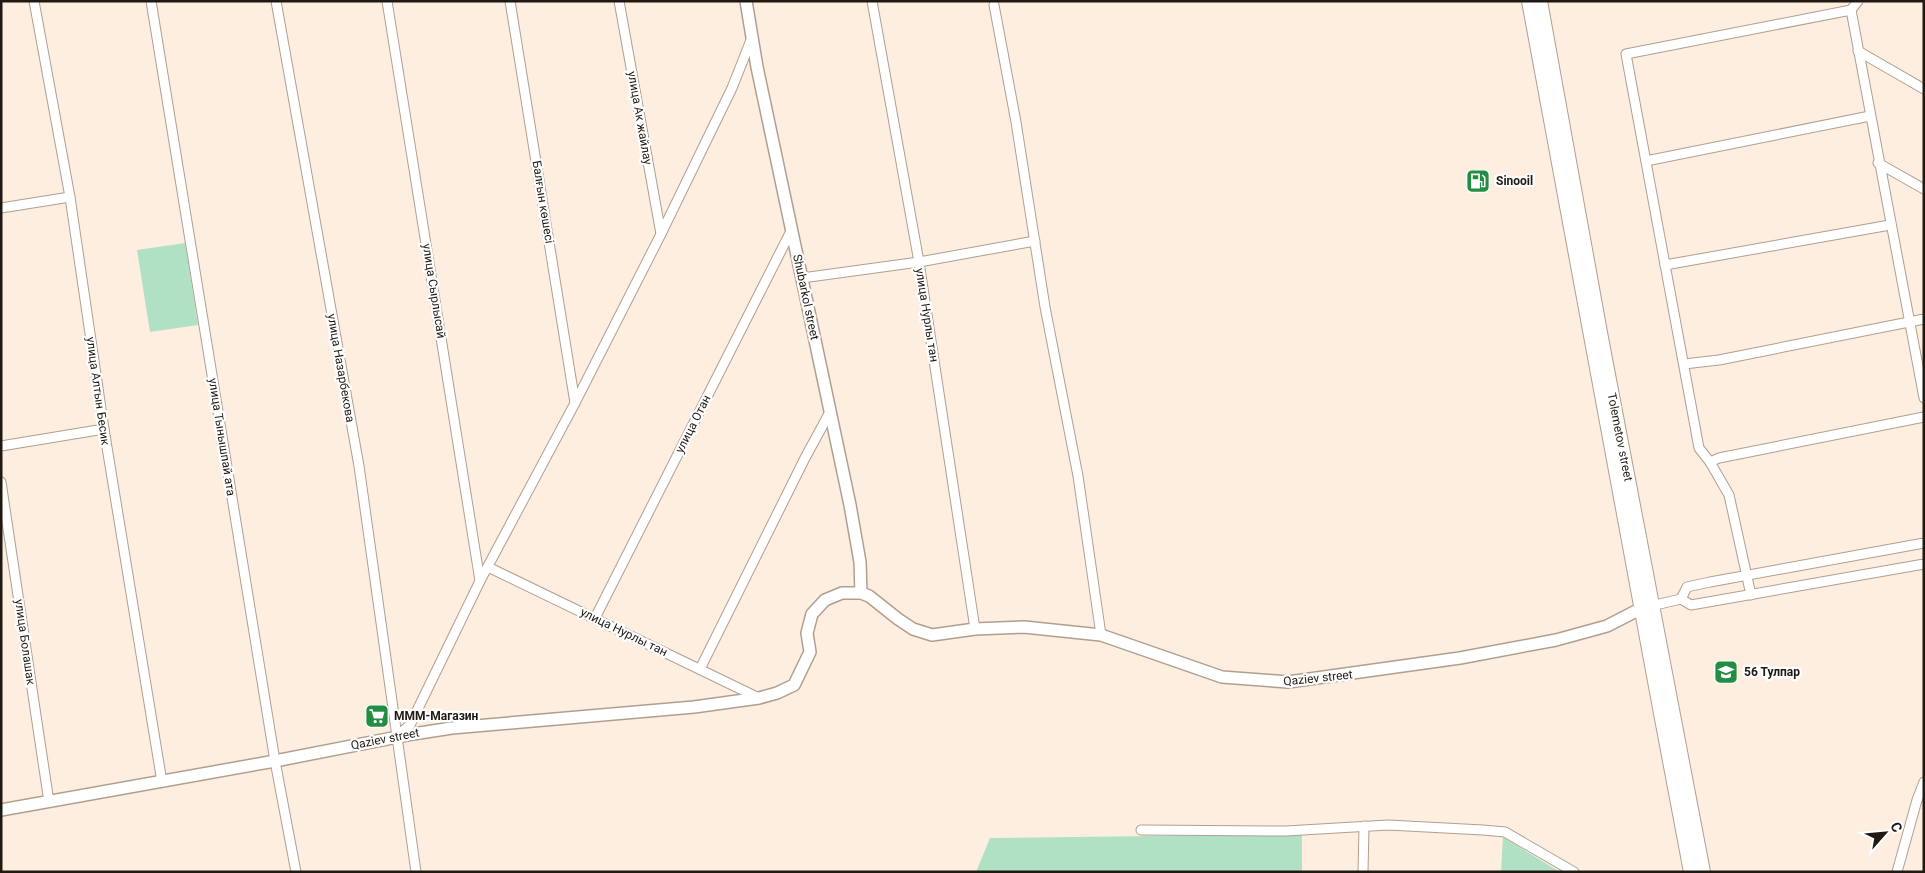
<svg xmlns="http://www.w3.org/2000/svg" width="1925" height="873" font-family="Roboto,sans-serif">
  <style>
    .green { fill: #b1e1c4 }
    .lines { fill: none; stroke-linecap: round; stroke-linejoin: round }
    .minor-casing { stroke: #b19f8e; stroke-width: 11 }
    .tertiary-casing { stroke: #b19f8e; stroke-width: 14 }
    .primary-casing { stroke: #b19f8e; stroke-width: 16 }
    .minor { stroke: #fff; stroke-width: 9 }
    .tertiary { stroke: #fff; stroke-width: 11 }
    .primary { stroke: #fff; stroke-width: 14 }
    .labels { text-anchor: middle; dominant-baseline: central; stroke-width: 4.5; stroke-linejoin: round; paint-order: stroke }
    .street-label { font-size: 12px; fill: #201912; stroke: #fff }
    .poi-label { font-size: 12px; font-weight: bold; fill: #201912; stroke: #fff; text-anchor: start }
  </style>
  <rect width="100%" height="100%" fill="#feeee0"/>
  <!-- green -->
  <g class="green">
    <path d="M185,243L198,325L150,332L137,250Z"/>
    <path d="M1302,834V872H976L990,838Z"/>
    <path d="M1503,837L1560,872H1501Z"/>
  </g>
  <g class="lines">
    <!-- minor casing -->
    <g class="minor-casing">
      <g id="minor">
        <path d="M34,1L70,197L104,429L162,782"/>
        <path d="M151,1L275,761L296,872"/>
        <path d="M276,1L359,466L416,872"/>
        <path d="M387,1L480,581"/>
        <path d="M510,1L575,403"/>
        <path d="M619,1L661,234"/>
        <path d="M872,1L919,262L975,629"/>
        <path d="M994,5L1016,122L1045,307L1078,476L1101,635"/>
        <path d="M1851,10L1858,1"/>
        <path d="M1858,51L1924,89"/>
        <path d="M1646,161L1870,116"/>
        <path d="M1878,163L1924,189"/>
        <path d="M1,208L70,197"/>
        <path d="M1665,265L1890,225"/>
        <path d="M802,278L919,262L1035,241"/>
        <path d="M1684,364L1719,360L1924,319"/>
        <path d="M1,446L104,429"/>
        <path d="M1710,462L1699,448L1626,54L1851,10L1924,398"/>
        <path d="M1,482L49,802"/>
        <path d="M488,567L759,698"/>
        <path d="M1751,595L1729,495L1710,462L1719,458L1924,417"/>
        <path d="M1681,599L1687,587L1710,582L1924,543"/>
        <path d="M1651,606L1681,599L1691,605L1924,564"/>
        <path d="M595,618L792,229"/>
        <path d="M700,669L805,458L830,412"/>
        <path d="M397,736L410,725L480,581L575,403L661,234L732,88L751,40"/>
        <path d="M1141,830L1286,831L1388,825L1483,830L1505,832L1574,872"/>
        <path d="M1363,872L1364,826"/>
        <path d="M1897,872L1917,800L1924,782"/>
      </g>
    </g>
    <!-- tertiary casing -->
    <g class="tertiary-casing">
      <g id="tertiary">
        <path d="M746,1L757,67L850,505L860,562L861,593"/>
        <path d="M1,810L275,761L413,734L452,728L694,707L759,698L777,693L794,685L810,652L807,633L812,614L825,600L842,593H861L869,596L898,619L913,629L932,635L975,629L1024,627L1101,635L1222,677L1288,682L1460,658L1556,640L1607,626L1642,608L1649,606"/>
      </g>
    </g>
    <!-- primary casing -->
    <g class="primary-casing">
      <g id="primary">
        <path d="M1529,1C1582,292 1636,582 1691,872"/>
        <path d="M1540,1L1601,338L1703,872"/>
      </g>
    </g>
    <!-- minor -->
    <use href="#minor" class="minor"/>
    <!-- tertiary -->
    <use href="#tertiary" class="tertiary"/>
    <!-- primary -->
    <use href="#primary" class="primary"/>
  </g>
  <!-- icons -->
  <defs>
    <g id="fuel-square" transform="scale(1.25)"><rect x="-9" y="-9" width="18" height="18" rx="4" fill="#248d44" stroke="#fff"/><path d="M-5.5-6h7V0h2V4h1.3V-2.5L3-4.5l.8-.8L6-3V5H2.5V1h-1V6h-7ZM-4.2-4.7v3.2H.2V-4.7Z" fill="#fff"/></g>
    <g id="school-square" transform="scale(1.25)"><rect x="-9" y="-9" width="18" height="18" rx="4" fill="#248d44" stroke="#fff"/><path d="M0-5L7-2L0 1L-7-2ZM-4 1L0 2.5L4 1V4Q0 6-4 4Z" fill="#fff"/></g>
    <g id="supermarket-square" transform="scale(1.25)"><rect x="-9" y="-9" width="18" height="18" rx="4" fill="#248d44" stroke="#fff"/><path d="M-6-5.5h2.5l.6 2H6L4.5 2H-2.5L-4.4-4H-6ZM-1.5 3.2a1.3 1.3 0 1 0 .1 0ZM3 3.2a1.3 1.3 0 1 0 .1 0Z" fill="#fff"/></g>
  </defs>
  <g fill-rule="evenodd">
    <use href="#fuel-square" x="1478" y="181"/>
    <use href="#school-square" x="1726" y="672"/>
    <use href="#supermarket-square" x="377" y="716"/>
  </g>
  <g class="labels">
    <!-- street labels -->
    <g class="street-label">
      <text transform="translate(640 118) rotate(80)">улица Ак жайлау</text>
      <text transform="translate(543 202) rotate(81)">Балғын көшесі</text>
      <text transform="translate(434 291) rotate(81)">улица Сырлысай</text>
      <text transform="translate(806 297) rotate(78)">Shubarkol street</text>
      <text transform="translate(927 315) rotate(81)">улица Нурлы тан</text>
      <text transform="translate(341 368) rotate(80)">улица Назарбекова</text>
      <text transform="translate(98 391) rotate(82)">улица Алтын Бесик</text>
      <text transform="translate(693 424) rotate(-63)">улица Отан</text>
      <text transform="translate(222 437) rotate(81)">улица Тынышпай ата</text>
      <text transform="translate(1620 437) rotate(79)">Tolemetov street</text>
      <text transform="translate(624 632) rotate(26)">улица Нурлы тан</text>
      <text transform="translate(25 642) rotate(82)">улица Болашак</text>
      <text transform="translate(1318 678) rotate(-6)">Qaziev street</text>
      <text transform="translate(385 739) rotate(-11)">Qaziev street</text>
    </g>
    <!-- poi labels -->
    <g class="poi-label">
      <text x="1496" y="181">Sinooil</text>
      <text x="1744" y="672">56 Тулпар</text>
      <text x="394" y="716">МММ-Магазин</text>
    </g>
  </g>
  <!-- border -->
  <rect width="1925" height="873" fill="none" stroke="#201912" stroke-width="5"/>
  <!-- north arrow -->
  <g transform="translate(1885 833) rotate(63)" stroke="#ffffff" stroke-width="4" paint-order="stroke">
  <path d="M0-4L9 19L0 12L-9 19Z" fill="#201912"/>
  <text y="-8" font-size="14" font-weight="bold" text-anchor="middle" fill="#201912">С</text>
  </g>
</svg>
